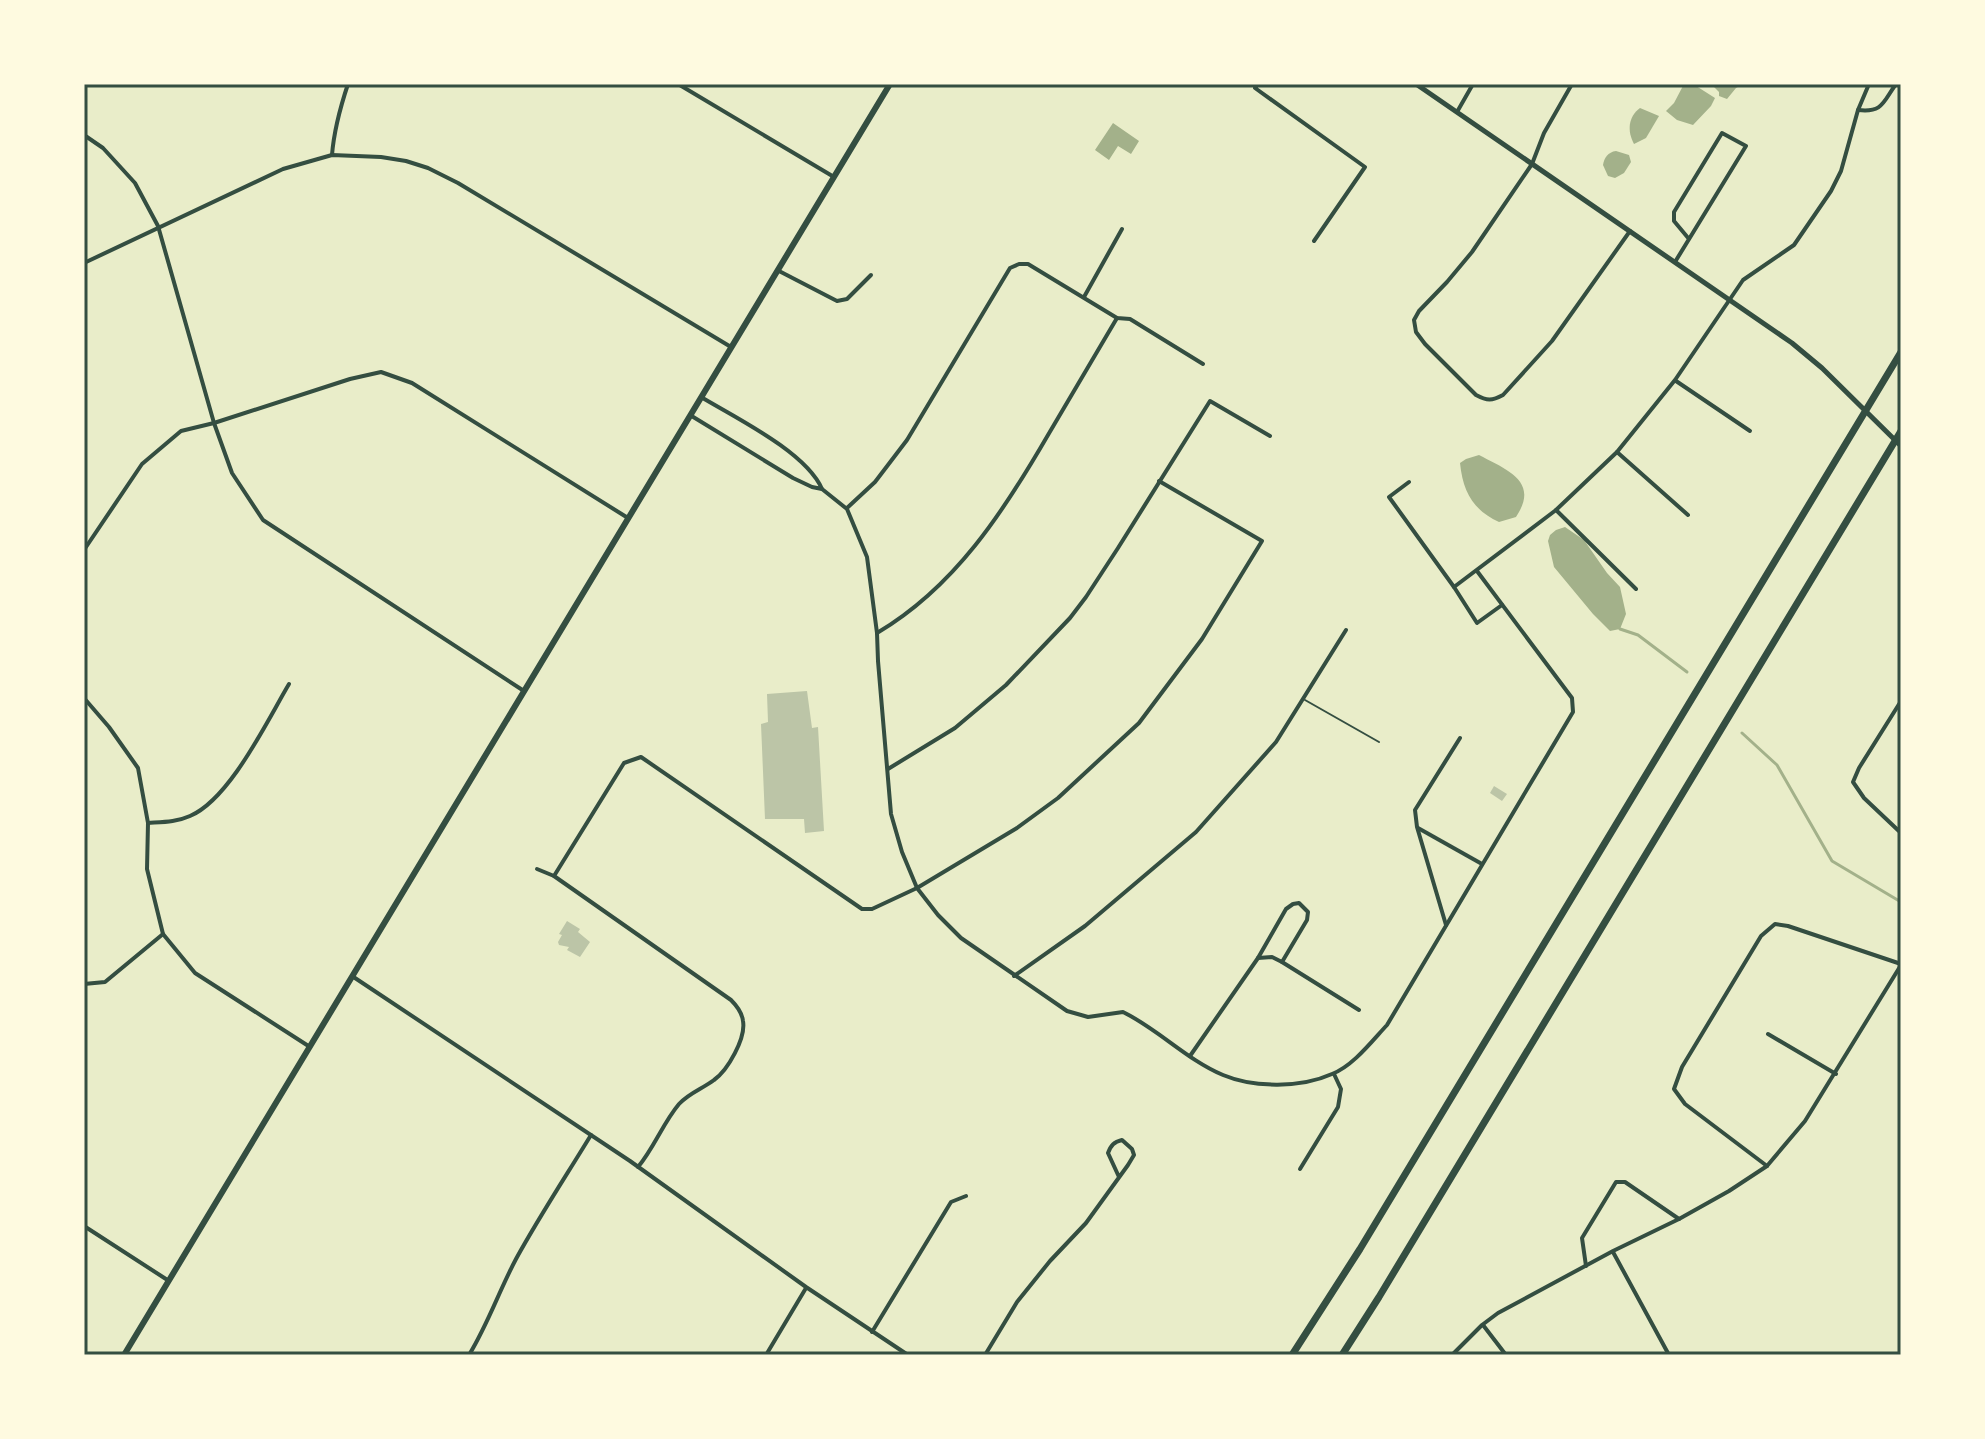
<svg xmlns="http://www.w3.org/2000/svg" width="1985" height="1439" font-family="Signika,sans-serif">
  <style>
    .water { fill: #a3b18a }
    .lines { fill: none; stroke-linecap: round; stroke-linejoin: round }
    .stream { stroke: #a3b18a; stroke-width: 3 }
    .building { fill: #bcc5a7 }
    .service { stroke: #344e41; stroke-width: 2 }
    .minor { stroke: #344e41; stroke-width: 4 }
    .tertiary { stroke: #344e41; stroke-width: 5 }
    .secondary { stroke: #344e41; stroke-width: 6 }
    .motorway { stroke: #344e41; stroke-width: 7 }
    .neatline { fill: none; stroke: #344e41; stroke-width: 3 }
  </style>
  <rect width="100%" height="100%" fill="#e9edc9"/>
  <!-- water -->
  <g class="water">
    <path d="M1684,84H1693L1715,98L1711,106L1693,125L1677,120L1666,111L1674,103Z"/>
    <path d="M1711,84H1743L1736,88L1727,99L1719,96V92Z"/>
    <path d="M1640,108L1659,116L1646,138L1634,144C1627,131 1628,117 1640,108Z"/>
    <path d="M1113,123L1139,141L1131,154L1118,146L1109,160L1095,150Z"/>
    <path d="M1616,151L1629,155L1631,162L1624,173L1615,178L1608,176L1603,165C1604,158 1608,152 1616,151Z"/>
    <path d="M1479,455C1507,470 1540,481 1516,517L1499,522C1473,510 1463,492 1460,463L1466,459Z"/>
    <path d="M1565,527L1584,540L1607,573L1620,587L1626,614L1620,629L1610,631L1593,614L1554,567L1548,541L1550,535L1556,530Z"/>
  </g>
  <g class="lines">
    <!-- stream -->
    <g class="stream">
      <path d="M1620,629L1638,635L1687,672"/>
      <path d="M1742,733L1777,765L1832,861L1901,902"/>
    </g>
  </g>
  <!-- building -->
  <g class="building">
    <path d="M807,691L812,728L818,727L824,831L805,833L804,819H765L761,724L768,722L767,694Z"/>
    <path d="M1494,786L1507,794L1502,801L1490,793Z"/>
    <path d="M567,921L580,929L578,932L590,942L580,957L567,950L569,947L559,945L558,942L562,935L559,934Z"/>
  </g>
  <g class="lines">
    <!-- service -->
    <path class="service" d="M1305,700L1379,742"/>
    <!-- minor -->
    <g class="minor">
      <path d="M678,84L834,177"/>
      <path d="M1258,84L1255,88L1365,167L1314,241"/>
      <path d="M1572,84L1544,133L1532,164L1472,252L1447,282L1419,311L1414,320L1416,332L1425,344L1476,395C1487,401 1492,401 1503,395L1552,341L1630,231"/>
      <path d="M1858,110C1883,113 1883,102 1896,84"/>
      <path d="M1457,112L1473,84"/>
      <path d="M84,135L103,148L135,183L158,226L214,423L232,473L263,520L524,691"/>
      <path d="M332,155C334,130 340,108 348,84"/>
      <path d="M1675,262L1746,146L1722,133L1674,212V221L1689,239"/>
      <path d="M84,263L283,169L332,155L381,157L406,161L428,168L458,183L731,347"/>
      <path d="M779,271L837,301L847,299L871,275"/>
      <path d="M1084,297L1122,229"/>
      <path d="M1676,381L1750,431"/>
      <path d="M690,415L793,478L812,487L822,489C806,452 736,418 701,397"/>
      <path d="M1617,452L1688,515"/>
      <path d="M1409,482L1389,497L1454,587L1477,623L1502,605"/>
      <path d="M822,489L847,509L867,557L877,633L878,661L891,814L902,852L917,888L938,915L961,938L1067,1011L1088,1017L1123,1012C1158,1029 1187,1060 1223,1075C1254,1088 1301,1088 1332,1074C1353,1066 1372,1041 1387,1025L1573,712L1572,698L1477,571"/>
      <path d="M847,508L875,482L907,440L1010,268L1019,264H1028L1117,318L1130,319L1203,364"/>
      <path d="M1556,510L1636,589"/>
      <path d="M84,550L142,464L181,431L214,423L350,379L381,372L412,383L628,518"/>
      <path d="M1454,587L1556,510L1617,452L1675,380L1743,280L1794,245L1831,191L1841,171L1858,110L1869,84"/>
      <path d="M877,633C955,587 1004,511 1048,435C1071,396 1094,357 1117,318"/>
      <path d="M84,698L109,727L138,768L148,823L147,869L163,934L195,973L310,1047"/>
      <path d="M1901,701L1859,768L1853,782L1864,798L1901,833"/>
      <path d="M888,769L955,728L1006,685L1070,618L1086,597L1118,548L1210,401L1270,436"/>
      <path d="M148,823C162,822 177,822 190,816C230,799 267,721 289,684"/>
      <path d="M1418,828L1482,864"/>
      <path d="M537,869L554,876"/>
      <path d="M1446,925L1417,827L1415,810L1460,738"/>
      <path d="M1258,958L1272,957L1282,962L1359,1010"/>
      <path d="M352,976L630,1161L806,1287L908,1355"/>
      <path d="M1014,976L1085,926L1196,832L1276,742L1346,630"/>
      <path d="M84,984L105,982L163,934"/>
      <path d="M1768,1034L1836,1074"/>
      <path d="M1190,1056L1258,958L1286,909L1293,904L1299,903L1308,912L1307,920L1282,962"/>
      <path d="M1767,1166L1685,1104L1674,1089L1682,1067L1761,936L1775,924L1788,926L1901,964"/>
      <path d="M638,1167C654,1148 663,1123 679,1104C689,1093 702,1089 714,1080C728,1070 746,1038 743,1021C742,1012 737,1006 731,1000L554,876L624,763L641,757L862,909H872L917,888L1017,828L1058,798L1139,723L1202,639L1262,541L1159,481"/>
      <path d="M1300,1169L1338,1107L1341,1089L1334,1074"/>
      <path d="M84,1226L169,1281"/>
      <path d="M1613,1252L1669,1355"/>
      <path d="M1586,1266L1582,1238L1616,1182H1625L1679,1219"/>
      <path d="M1483,1325L1506,1355"/>
      <path d="M872,1332L951,1202L966,1196"/>
      <path d="M469,1355C488,1324 499,1291 516,1259C539,1217 566,1176 591,1135"/>
      <path d="M766,1355L806,1288"/>
      <path d="M985,1355L1017,1302L1050,1261L1086,1223L1128,1165L1134,1155L1132,1149L1122,1140C1114,1142 1111,1145 1108,1153L1119,1177"/>
      <path d="M1452,1355L1482,1325L1498,1313L1613,1251L1679,1219L1729,1191L1767,1166L1805,1121L1901,965"/>
    </g>
    <!-- tertiary -->
    <path class="tertiary" d="M1416,84L1792,343L1822,368L1901,446"/>
    <!-- secondary -->
    <path class="secondary" d="M124,1355L890,84"/>
    <!-- motorway -->
    <g class="motorway">
      <path d="M1292,1355L1360,1249L1901,352"/>
      <path d="M1342,1355L1379,1297L1901,431"/>
    </g>
  </g>
  <!-- border -->
  <rect width="1985" height="1439" fill="none" stroke="#fefae0" stroke-width="172"/>
  <rect x="86" y="86" width="1813" height="1267" class="neatline"/>
</svg>
